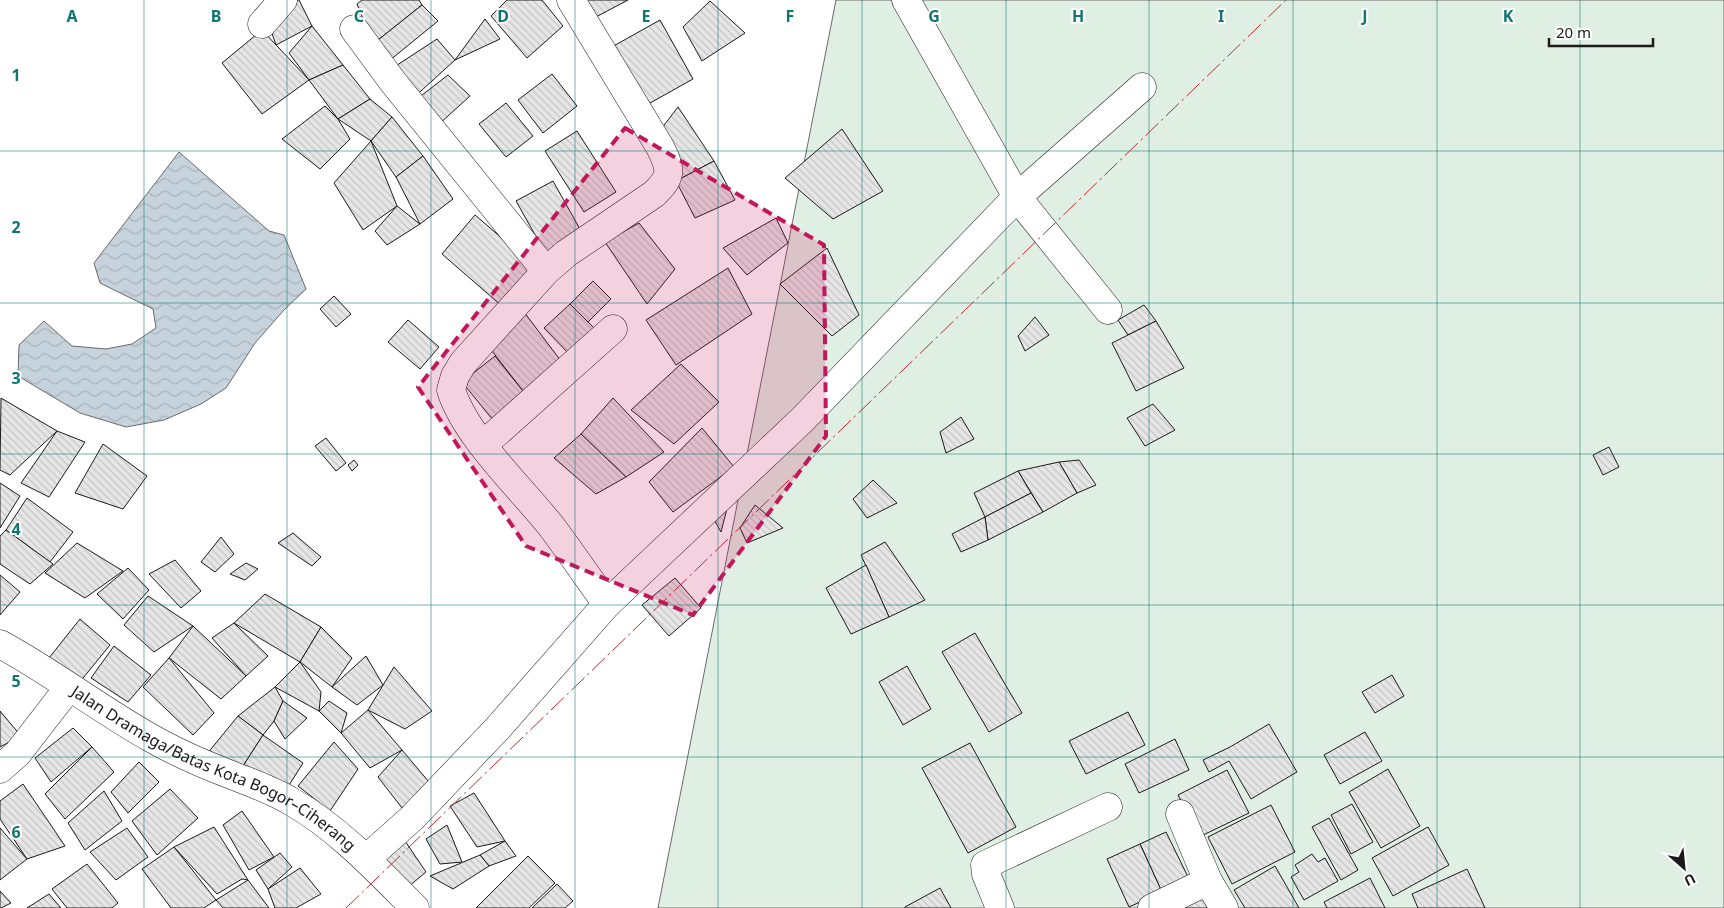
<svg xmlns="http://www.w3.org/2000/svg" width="1724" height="908" font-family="'Noto Sans',sans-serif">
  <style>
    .grass { fill: #e0efe3; stroke: #6a6a6a }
    .water { fill: url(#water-waves); stroke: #6a6a6a }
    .building { fill: url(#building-back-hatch); stroke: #1a1a1a }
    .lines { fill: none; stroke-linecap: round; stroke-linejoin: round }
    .minor-casing { stroke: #1a1a1a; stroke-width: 29 }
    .minor { stroke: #fff; stroke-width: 28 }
    .power { stroke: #c62828; stroke-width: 1; stroke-dasharray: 18 4 2.5 4; stroke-linecap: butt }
    .marked { fill: #c2185b; fill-opacity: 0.2; stroke: #c2185b; stroke-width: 4; stroke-dasharray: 10 6; stroke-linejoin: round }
    .grid { fill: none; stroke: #0f766e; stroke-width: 1; stroke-opacity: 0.55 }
    .labels { text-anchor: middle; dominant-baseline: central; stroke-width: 4; stroke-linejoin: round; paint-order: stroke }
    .street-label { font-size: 16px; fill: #1a1a1a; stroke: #fff }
    .grid-label { font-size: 16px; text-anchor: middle; font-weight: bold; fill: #0f766e; stroke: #fff; stroke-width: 4; stroke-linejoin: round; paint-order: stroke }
  </style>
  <defs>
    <pattern id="water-waves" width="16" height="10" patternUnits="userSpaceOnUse" patternTransform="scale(1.25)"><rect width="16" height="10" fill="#c6d2dc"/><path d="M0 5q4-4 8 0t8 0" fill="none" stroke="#aab4bc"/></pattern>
    <pattern id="building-back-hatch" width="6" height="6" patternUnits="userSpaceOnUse" patternTransform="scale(1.25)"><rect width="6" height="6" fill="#e6e6e6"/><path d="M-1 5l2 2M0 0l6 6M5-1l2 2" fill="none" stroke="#c5c5c5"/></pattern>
  </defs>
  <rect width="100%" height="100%" fill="#fff"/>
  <!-- grass -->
  <path class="grass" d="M836,0H1724V908H658Z"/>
  <!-- water -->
  <path class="water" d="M179,152L269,231L284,235L306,289L284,310L255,343L226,388L201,404L164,420L126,427L80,413L18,376L19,345L44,321L72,346L106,349L132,344L156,328L153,309L100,283L94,263Z"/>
  <!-- building -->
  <g class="building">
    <path d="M294,0H299L312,26L276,45L268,22Z"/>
    <path d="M362,0H419L422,5L373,44L357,4Z"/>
    <path d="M507,0H542L563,26L527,58L491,16Z"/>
    <path d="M577,0H628L594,18Z"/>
    <path d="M710,1L745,33L702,61L683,27Z"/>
    <path d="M422,5L438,21L384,65L373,44Z"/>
    <path d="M485,19L500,39L455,60Z"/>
    <path d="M660,20L693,79L643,107L610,48Z"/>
    <path d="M312,26L343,65L309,80L289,53Z"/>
    <path d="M262,30L309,80L262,114L222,63Z"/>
    <path d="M437,39L455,60L410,101L388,71Z"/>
    <path d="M343,65L370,99L338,119L309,80Z"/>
    <path d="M552,74L577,106L543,133L518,100Z"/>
    <path d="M448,75L470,96L438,125L417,99Z"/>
    <path d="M370,99L392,117L371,141L338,119Z"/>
    <path d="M506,103L533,136L506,157L479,124Z"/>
    <path d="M325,106L338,119L350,139L320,169L282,139Z"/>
    <path d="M678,107L714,161L676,181L658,133Z"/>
    <path d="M392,117L423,156L396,177L371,141Z"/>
    <path d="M842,129L883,191L833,219L785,178Z"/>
    <path d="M577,131L616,192L584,212L545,151Z"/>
    <path d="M371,141L397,206L363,230L334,183Z"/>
    <path d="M423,156L453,199L420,224L396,177Z"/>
    <path d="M714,161L735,200L695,218L676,181Z"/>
    <path d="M553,181L585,238L548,258L516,201Z"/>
    <path d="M397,206L420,224L387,245L375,231Z"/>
    <path d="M475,215L537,268L503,307L442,254Z"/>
    <path d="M776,218L788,243L747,275L723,248Z"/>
    <path d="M639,223L675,269L647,304L605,242Z"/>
    <path d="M827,248L859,315L832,336L780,284Z"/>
    <path d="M728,268L752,314L676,365L646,320Z"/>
    <path d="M593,281L611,299L588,322L570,304Z"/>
    <path d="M334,296L351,314L336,327L320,309Z"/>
    <path d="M570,304L598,332L572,357L544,328Z"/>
    <path d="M1144,305L1156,321L1128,335L1118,320Z"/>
    <path d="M524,312L567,369L530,400L485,342Z"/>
    <path d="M1035,317L1049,335L1025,351L1018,336Z"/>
    <path d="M408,320L439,347L420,369L388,342Z"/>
    <path d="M1156,321L1184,368L1136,391L1112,343Z"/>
    <path d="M495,356L530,400L497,425L462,382Z"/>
    <path d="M681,364L719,402L674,444L631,410Z"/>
    <path d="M1,398L57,431L10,475L0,470Z"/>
    <path d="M613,398L664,452L626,477L581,434Z"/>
    <path d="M1153,404L1175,430L1145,446L1127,418Z"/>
    <path d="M961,417L974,439L946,453L940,432Z"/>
    <path d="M702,428L734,467L673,512L649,482Z"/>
    <path d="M57,431L85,442L49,497L21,483Z"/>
    <path d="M581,434L626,477L596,494L554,458Z"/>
    <path d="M326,438L346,463L336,471L315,446Z"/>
    <path d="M103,444L147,476L123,509L75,493Z"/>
    <path d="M1609,447L1619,467L1603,475L1593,455Z"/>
    <path d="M354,460L358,465L352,471L348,465Z"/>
    <path d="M1079,460L1096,485L1077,493L1059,462Z"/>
    <path d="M1059,462L1077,493L1043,512L1018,471Z"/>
    <path d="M1018,471L1031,493L985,517L974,493Z"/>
    <path d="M873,480L897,503L867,518L853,499Z"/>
    <path d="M0,483L20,496L0,528Z"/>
    <path d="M731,493L721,532L709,511Z"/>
    <path d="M1031,493L1043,512L988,540L985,517Z"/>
    <path d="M27,498L73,532L50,562L6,530Z"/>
    <path d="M755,505L783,528L747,543L740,528Z"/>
    <path d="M985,517L988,540L961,552L952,534Z"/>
    <path d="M6,530L53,564L30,584L0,564V536Z"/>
    <path d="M293,533L321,557L312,566L278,543Z"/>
    <path d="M221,537L234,554L215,572L201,562Z"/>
    <path d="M885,542L925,600L889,617L861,555Z"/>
    <path d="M77,543L123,571L85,598L45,573Z"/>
    <path d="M175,560L201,591L181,608L149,574Z"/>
    <path d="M246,563L258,569L245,580L230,574Z"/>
    <path d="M866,565L889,617L851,634L826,588Z"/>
    <path d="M128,568L149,590L123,619L97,594Z"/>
    <path d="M0,575L20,592L0,615Z"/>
    <path d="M675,578L701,608L669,636L642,605Z"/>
    <path d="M265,594L321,627L300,662L234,623Z"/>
    <path d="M148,596L193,626L154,652L124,625Z"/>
    <path d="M80,619L110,645L79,683L49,658Z"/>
    <path d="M234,623L268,656L246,676L212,638Z"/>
    <path d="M193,626L246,676L221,699L169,658Z"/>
    <path d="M321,627L352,658L332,687L300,662Z"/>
    <path d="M975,633L1022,713L989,732L942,652Z"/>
    <path d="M114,646L151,675L128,702L91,678Z"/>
    <path d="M366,656L383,685L357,705L332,687Z"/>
    <path d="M169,658L214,713L193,735L143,687Z"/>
    <path d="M300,662L321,692L319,711L275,687Z"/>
    <path d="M907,666L931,709L903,725L879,682Z"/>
    <path d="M394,667L432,711L405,729L368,710Z"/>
    <path d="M1392,675L1404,696L1375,713L1362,692Z"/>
    <path d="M275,687L283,701L274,721L263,735L238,716Z"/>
    <path d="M283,701L307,718L285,739L274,721Z"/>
    <path d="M329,701L347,713L341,733L319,711Z"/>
    <path d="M368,710L402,750L370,768L341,733Z"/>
    <path d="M0,711L21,736L0,747Z"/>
    <path d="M1128,712L1145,745L1086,774L1069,741Z"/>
    <path d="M238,716L263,735L243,766L202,760Z"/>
    <path d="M1269,724L1297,772L1251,799L1229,761L1209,772L1203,760L1230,747Z"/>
    <path d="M73,728L92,747L51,782L35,758Z"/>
    <path d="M1365,732L1382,761L1340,784L1324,755Z"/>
    <path d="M263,735L303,763L286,790L243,766Z"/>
    <path d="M1175,739L1189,770L1139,793L1125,764Z"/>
    <path d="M334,742L358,769L330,811L298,786Z"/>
    <path d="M970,743L1016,827L968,853L922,768Z"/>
    <path d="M92,747L114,772L65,819L45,794Z"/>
    <path d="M402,750L429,782L402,808L378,777Z"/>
    <path d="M139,762L159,782L128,813L111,792Z"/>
    <path d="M1388,769L1420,826L1381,848L1349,792Z"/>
    <path d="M1227,770L1249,813L1199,837L1178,795Z"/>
    <path d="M23,784L65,846L27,859L0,819V801Z"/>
    <path d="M170,789L198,818L157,855L132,821Z"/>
    <path d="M104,791L122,821L85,850L68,823Z"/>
    <path d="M474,793L505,841L477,847L450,806Z"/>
    <path d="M1352,804L1373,842L1351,854L1331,815Z"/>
    <path d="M1271,805L1295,852L1232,884L1208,837Z"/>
    <path d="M242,811L274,857L249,870L223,825Z"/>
    <path d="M1329,818L1358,870L1341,880L1312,827Z"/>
    <path d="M447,825L462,862L440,864L426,839Z"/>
    <path d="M214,827L248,880L242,879L217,894L174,847Z"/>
    <path d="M1428,827L1449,865L1393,896L1372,858Z"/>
    <path d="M0,828L27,859L0,880Z"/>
    <path d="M127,828L148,857L116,880L90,852Z"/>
    <path d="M1166,832L1189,879L1162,892L1140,844Z"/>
    <path d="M401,835L426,872L402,892L378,858Z"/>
    <path d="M505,841L516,856L489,866L480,855Z"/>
    <path d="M1140,844L1162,892L1129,907L1107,859Z"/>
    <path d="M174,847L216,900L204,908H171L142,869Z"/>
    <path d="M280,853L292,867L268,889L256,870Z"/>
    <path d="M1312,854L1318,862L1325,858L1338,881L1304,900L1291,877L1299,872L1295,865Z"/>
    <path d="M480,855L489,866L453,889L430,876Z"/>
    <path d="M528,856L555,883L529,908H476Z"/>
    <path d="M87,864L118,903L112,908H67L52,889Z"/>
    <path d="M1275,866L1299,908H1245L1234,890Z"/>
    <path d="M300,868L321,894L296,908H275L268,889Z"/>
    <path d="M1467,869L1485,908H1418L1412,894Z"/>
    <path d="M1370,878L1385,908H1327L1324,902Z"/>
    <path d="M248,880L269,908H223L216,900Z"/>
    <path d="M557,884L573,901L565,908H532Z"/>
    <path d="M940,888L951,908H905V907Z"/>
    <path d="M0,891L11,903L1,908H0Z"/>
    <path d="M1206,891L1213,908H1165Z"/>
    <path d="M49,894L61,908H27Z"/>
  </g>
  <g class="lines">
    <!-- minor casing -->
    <g class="minor-casing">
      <g id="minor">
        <path d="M571,0L660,147C671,169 673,176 654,194L567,253L546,271L463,363L455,376L451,390C466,437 520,487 551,526C570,551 588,578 607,604"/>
        <path d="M906,0L1017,197L1108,310"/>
        <path d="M262,24L283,0"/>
        <path d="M354,29L393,82L546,271"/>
        <path d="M483,445L613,329"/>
        <path id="s1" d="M0,644C52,672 99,709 151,738C177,753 205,765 234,776C254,784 274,791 292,802C338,828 378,871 415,908"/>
        <path d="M0,769L18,753L69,687"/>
        <path d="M1180,814L1208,881L1224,908"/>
        <path d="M366,859L412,818L497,729L607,604L802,420L1017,197L1142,87"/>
        <path d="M1000,908L986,874L985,865L1108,807"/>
        <path d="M1152,908L1208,881"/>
      </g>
    </g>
    <!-- minor -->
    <use href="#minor" class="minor"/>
    <!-- power -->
    <path class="power" d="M346,908L1286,0"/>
  </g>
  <!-- marked area -->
  <path class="marked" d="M625,128L824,245L826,436L693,615L526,546L418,387Z"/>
  <!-- grid -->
  <path class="grid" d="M144,0V908M287,0V908M431,0V908M575,0V908M718,0V908M862,0V908M1006,0V908M1149,0V908M1293,0V908M1437,0V908M1580,0V908M0,151H1724M0,303H1724M0,454H1724M0,605H1724M0,757H1724"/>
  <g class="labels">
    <!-- street labels -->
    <g class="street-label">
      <text stroke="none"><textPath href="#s1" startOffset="248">Jalan Dramaga/Batas Kota Bogor–Ciherang</textPath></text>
    </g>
  </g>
  <g class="grid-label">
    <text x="72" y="22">A</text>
    <text x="216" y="22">B</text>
    <text x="359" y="22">C</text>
    <text x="503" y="22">D</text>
    <text x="646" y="22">E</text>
    <text x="790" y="22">F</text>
    <text x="934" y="22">G</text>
    <text x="1078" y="22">H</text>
    <text x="1221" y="22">I</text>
    <text x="1365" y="22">J</text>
    <text x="1508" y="22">K</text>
    <text x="16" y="81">1</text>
    <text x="16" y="233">2</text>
    <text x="16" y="384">3</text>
    <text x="16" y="535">4</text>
    <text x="16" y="687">5</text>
    <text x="16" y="838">6</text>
  </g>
  <!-- north arrow -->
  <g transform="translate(1684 868) rotate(153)" stroke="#ffffff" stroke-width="4" paint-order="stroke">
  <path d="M0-4L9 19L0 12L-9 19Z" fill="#1a1a1a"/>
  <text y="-8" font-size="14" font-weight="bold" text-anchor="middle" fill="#1a1a1a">U</text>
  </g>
  <!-- scale -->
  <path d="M1549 38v8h104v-8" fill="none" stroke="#1a1a1a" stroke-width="2.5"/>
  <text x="1556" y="38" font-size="15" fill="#1a1a1a" stroke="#ffffff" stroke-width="4" paint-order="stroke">20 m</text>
</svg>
